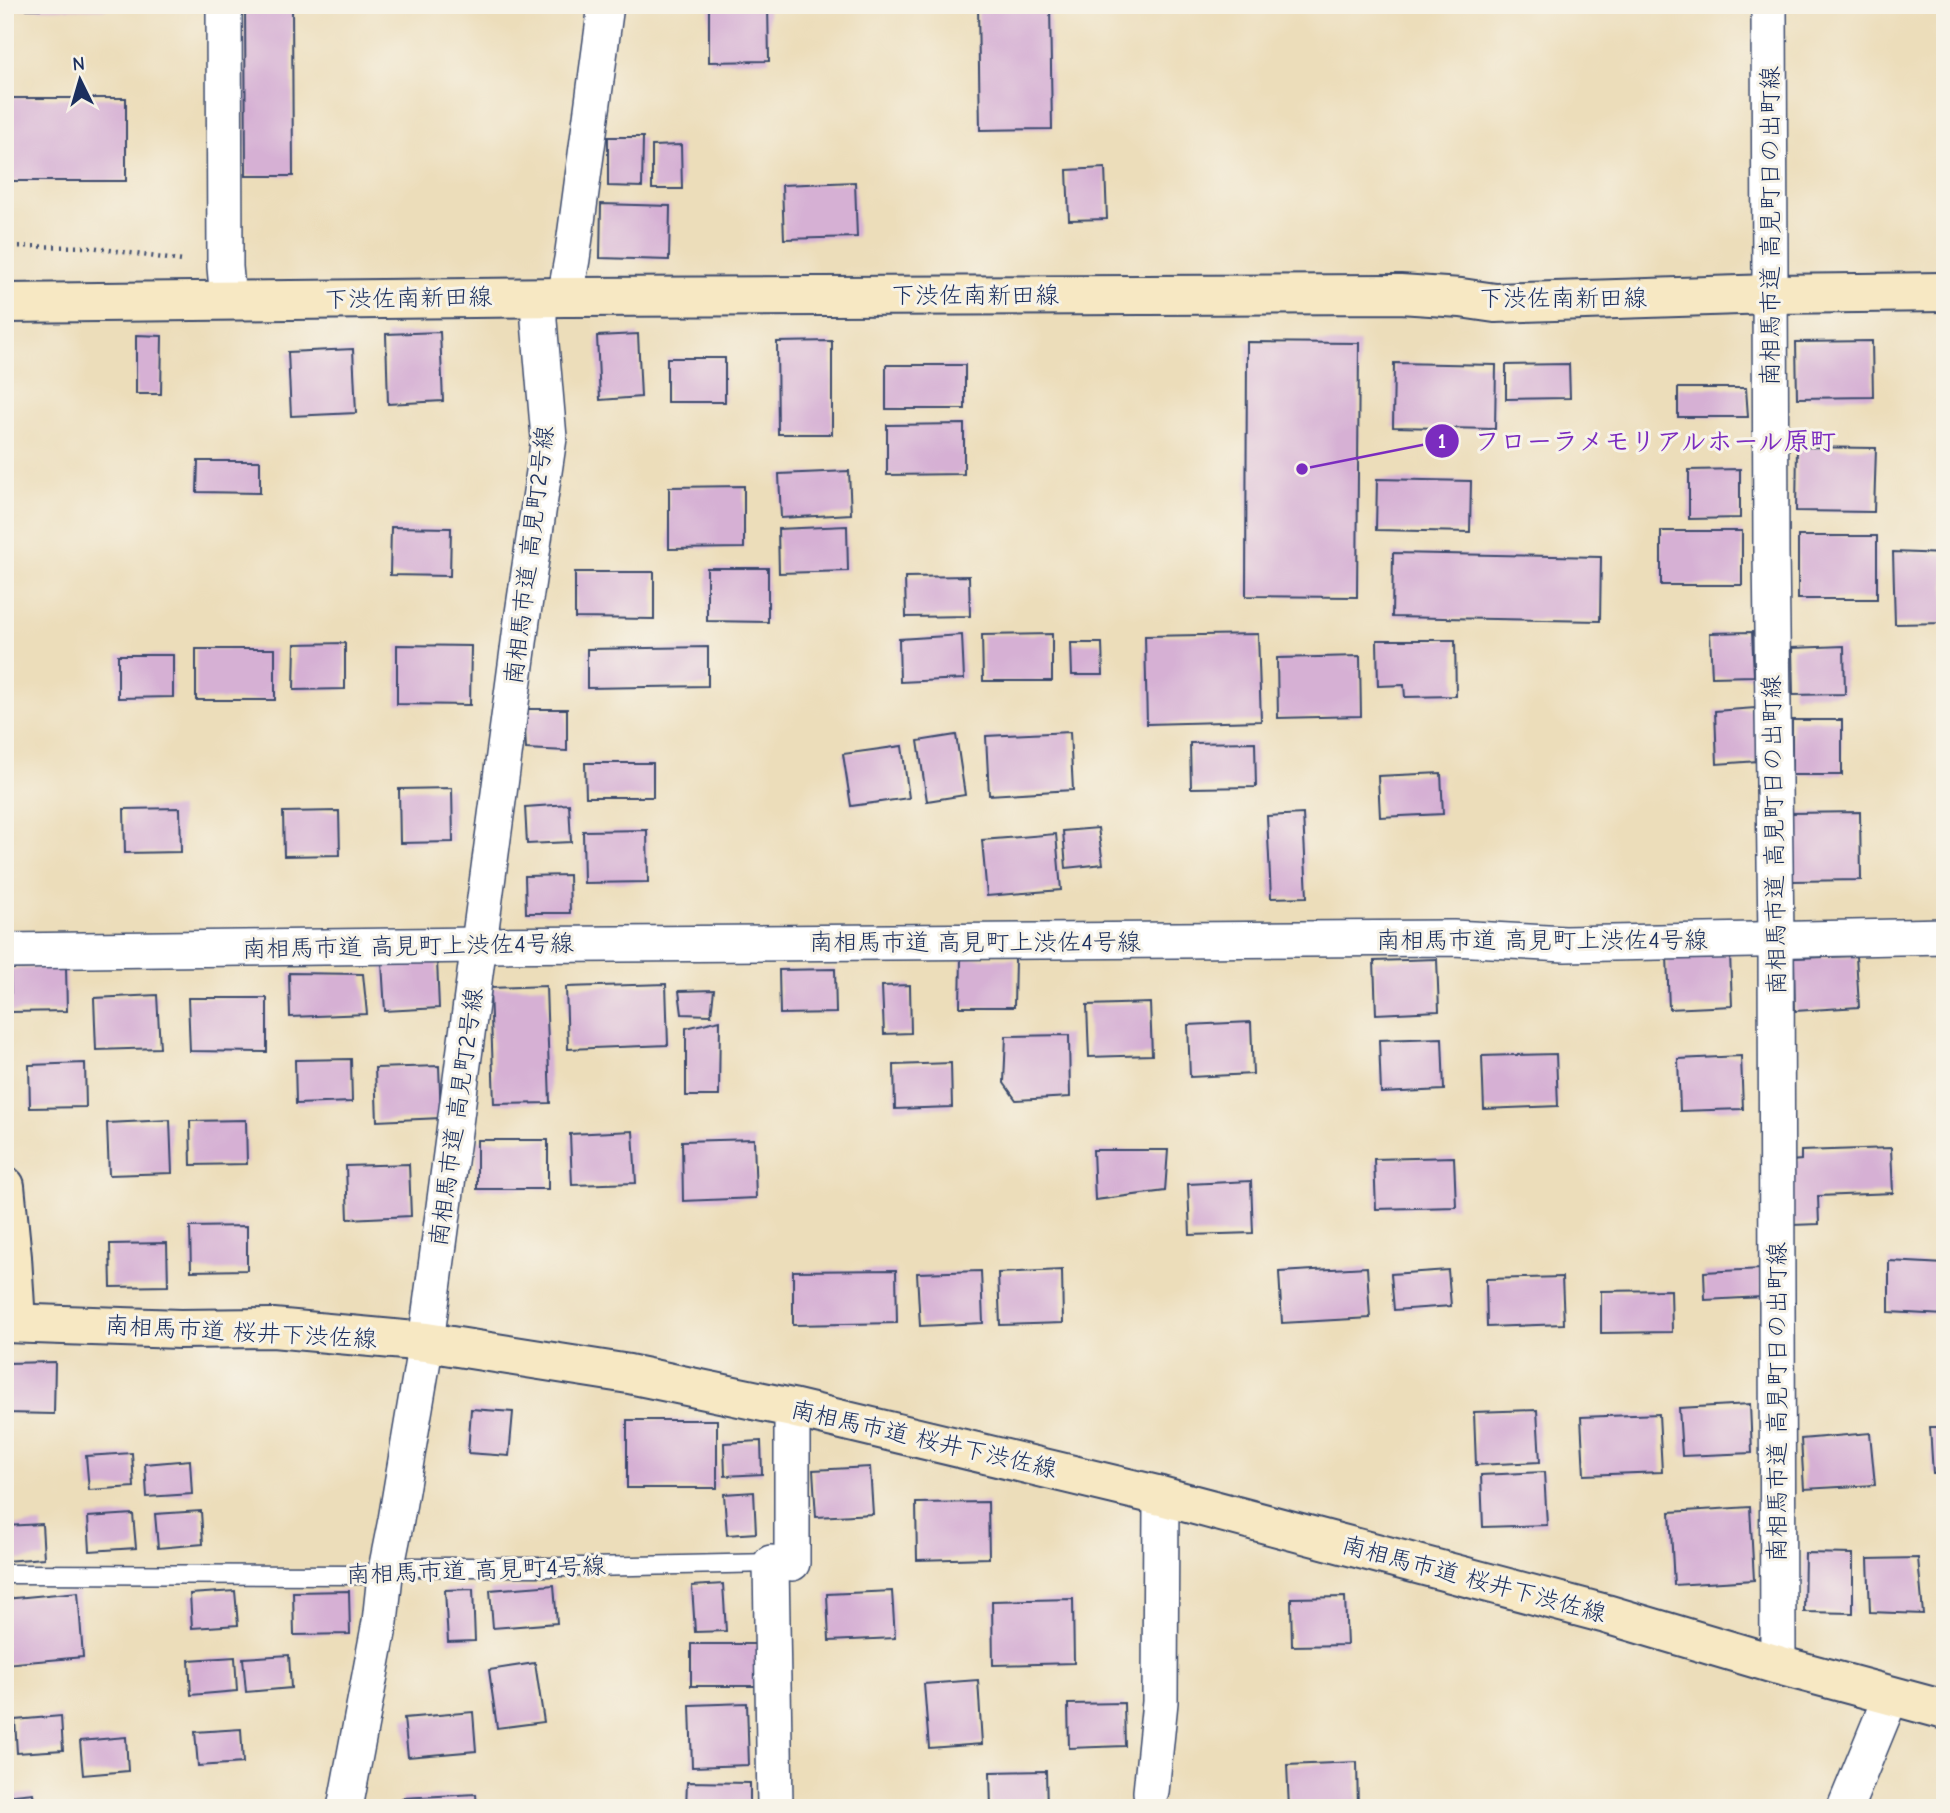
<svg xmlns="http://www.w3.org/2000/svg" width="1950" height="1813" font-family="'Comic Neue','Klee One',sans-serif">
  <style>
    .building { fill: #d6b0d4 }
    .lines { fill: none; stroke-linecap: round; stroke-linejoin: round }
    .lane-casing { stroke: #3a496c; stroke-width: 21 }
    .street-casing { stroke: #3a496c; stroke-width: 38 }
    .secondary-casing { stroke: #3a496c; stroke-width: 42 }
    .path { stroke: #3a496c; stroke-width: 4.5; stroke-dasharray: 2 5; stroke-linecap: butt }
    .lane { stroke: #fff; stroke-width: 18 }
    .street { stroke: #fff; stroke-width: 35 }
    .secondary { stroke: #f7e8c3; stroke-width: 38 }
    .labels { text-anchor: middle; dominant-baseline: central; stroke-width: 6; stroke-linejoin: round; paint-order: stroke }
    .street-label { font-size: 24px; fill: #1b2f5e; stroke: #f7f3e8 }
    .leader { fill: none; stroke: #7b2cbf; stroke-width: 2.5 }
    .callout-dot { fill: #7b2cbf; stroke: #f7f3e8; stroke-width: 2.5 }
    .mark-label { font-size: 21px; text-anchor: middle; font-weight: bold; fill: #fff }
    .callout-label { font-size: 26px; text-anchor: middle; font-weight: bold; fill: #7b2cbf; stroke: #f7f3e8; stroke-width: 6; stroke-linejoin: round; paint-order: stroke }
  </style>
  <rect width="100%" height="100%" fill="#f7f3e8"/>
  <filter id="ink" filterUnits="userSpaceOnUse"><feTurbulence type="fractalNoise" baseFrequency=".0143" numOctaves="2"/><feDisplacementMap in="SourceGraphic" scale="14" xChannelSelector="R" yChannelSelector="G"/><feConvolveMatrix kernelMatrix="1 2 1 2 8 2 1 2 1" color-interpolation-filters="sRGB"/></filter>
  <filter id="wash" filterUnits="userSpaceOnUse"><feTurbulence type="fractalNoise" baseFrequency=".00686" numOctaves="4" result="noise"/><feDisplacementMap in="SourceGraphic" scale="28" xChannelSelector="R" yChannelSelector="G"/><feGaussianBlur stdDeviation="1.57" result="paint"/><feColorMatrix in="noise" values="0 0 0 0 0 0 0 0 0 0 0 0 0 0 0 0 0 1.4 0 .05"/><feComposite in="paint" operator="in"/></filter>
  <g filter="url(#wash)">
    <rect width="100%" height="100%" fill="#ecddba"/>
    <g id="blocks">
      <!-- building -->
      <g class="building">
        <rect x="5" y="5" width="102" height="4"/>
        <path d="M245,5H292L293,176H246Z"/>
        <path d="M709,5H768L769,61L709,62Z"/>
        <path d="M978,5H1050L1052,129L980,130Z"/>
        <rect x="5" y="98" width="121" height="83"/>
        <path d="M608,137H643L642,187L608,186Z"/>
        <path d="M681,145L682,189H652V146Z"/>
        <path d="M1105,168L1107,219L1069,220L1067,170Z"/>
        <path d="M855,182L857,237L784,239L782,185Z"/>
        <path d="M601,204L670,206L669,260L600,258Z"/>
        <path d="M440,332L443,401L388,404L386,334Z"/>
        <path d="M638,334L641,397L600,400L597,336Z"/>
        <path d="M136,335L162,336L161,394H136Z"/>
        <path d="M832,341V434H778L777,342Z"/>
        <path d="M1872,341L1873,397L1797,398L1796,342Z"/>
        <path d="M1247,342L1359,343L1357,597L1246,596Z"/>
        <path d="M353,349L356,413L291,416L288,352Z"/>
        <rect x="667" y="358" width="58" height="44"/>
        <path d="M1394,363L1496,365L1495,429L1393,427Z"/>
        <path d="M1569,364L1570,398L1506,399V365Z"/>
        <rect x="886" y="365" width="79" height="44"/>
        <path d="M1678,388H1746L1748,417H1678Z"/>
        <path d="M964,424V474L887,475V425Z"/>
        <path d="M1797,447L1876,448L1874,512L1796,511Z"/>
        <path d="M198,461H260V493L197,492Z"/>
        <path d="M1740,469V518L1689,519V470Z"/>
        <path d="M849,471L851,514L781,518L779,474Z"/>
        <path d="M1377,479L1471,481L1470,532L1376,530Z"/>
        <path d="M744,486V548L669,549V487Z"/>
        <path d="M847,526L848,571L779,573L778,529Z"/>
        <path d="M391,527L451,528L450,576L390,575Z"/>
        <rect x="1661" y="531" width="81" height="54"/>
        <rect x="1798" y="536" width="79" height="63"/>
        <path d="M1893,552L1945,554V623L1895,624Z"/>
        <path d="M1393,553L1601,557L1600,621L1392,617Z"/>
        <path d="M707,568H768V622L707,621Z"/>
        <path d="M575,572H654V619L575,618Z"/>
        <path d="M969,576L970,616L906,617L905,577Z"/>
        <path d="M1752,632L1754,676L1712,677L1710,633Z"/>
        <path d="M1052,634V681H983L982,635Z"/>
        <path d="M1258,634L1261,721L1147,724L1145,636Z"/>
        <path d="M962,635L964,679L900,682L899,639Z"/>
        <path d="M1377,640H1455L1456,696L1405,697L1404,685L1378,686Z"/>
        <path d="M345,643V689L294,690L295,644Z"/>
        <path d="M1071,643H1102L1103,675H1072Z"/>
        <path d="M397,645L471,646L470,705L397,704Z"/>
        <path d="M1844,646L1845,694L1793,695L1792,648Z"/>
        <path d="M708,647V686L587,688V649Z"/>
        <rect x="196" y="649" width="79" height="51"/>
        <path d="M118,655H173V697L118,698Z"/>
        <path d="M1360,656L1361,716L1278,718L1277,658Z"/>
        <path d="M1755,708L1758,761L1717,764L1715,711Z"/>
        <path d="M524,709H567V751L526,749Z"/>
        <rect x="1792" y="720" width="50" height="55"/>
        <path d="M1070,732L1073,790L989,795L986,736Z"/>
        <path d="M956,735L965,795L927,801L918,741Z"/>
        <path d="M1255,742L1256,787L1191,788L1190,743Z"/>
        <path d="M902,746L909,798L851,806L843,754Z"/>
        <path d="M585,763H653V797H586Z"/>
        <path d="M1441,773L1443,814L1380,817L1378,776Z"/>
        <path d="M452,788L453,842L400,843L399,789Z"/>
        <path d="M569,804L571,842L527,844L525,807Z"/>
        <path d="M180,808L181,852L125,853L124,809Z"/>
        <path d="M339,811L340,855L284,856L283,812Z"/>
        <path d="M1860,812L1861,880L1792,881L1791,813Z"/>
        <path d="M1303,814L1307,897L1271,898L1267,816Z"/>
        <path d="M1098,828L1103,864L1066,868L1063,831Z"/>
        <path d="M647,830L648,882L584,883L583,831Z"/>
        <path d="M1056,834L1061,890L987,896L982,840Z"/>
        <path d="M569,875L570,913H526L525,876Z"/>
        <path d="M1730,954L1732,1006L1669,1009L1667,956Z"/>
        <path d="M1856,956L1859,1007L1795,1011L1794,958Z"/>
        <path d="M961,958L1015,959L1014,1007H960Z"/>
        <path d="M1437,959L1439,1011L1376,1014L1374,961Z"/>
        <path d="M437,960L439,1008L385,1011L382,963Z"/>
        <path d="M66,967L67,1011L11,1012L10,969Z"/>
        <path d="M835,969L836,1013L780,1014L779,970Z"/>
        <path d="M289,973L363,974L367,1014L290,1017Z"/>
        <path d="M666,984L668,1045L568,1049L566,987Z"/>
        <path d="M910,985L911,1033L884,1034L882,986Z"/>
        <path d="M546,986L550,1103L494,1104L490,988Z"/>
        <path d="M714,990L711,1015L682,1014L679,991Z"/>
        <path d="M157,995L160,1048L96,1050L94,998Z"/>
        <path d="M188,998H267V1052L190,1051Z"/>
        <path d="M1150,1003L1152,1055L1089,1057L1087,1005Z"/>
        <path d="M720,1020L719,1096H686V1028Z"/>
        <path d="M1251,1022L1253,1074L1190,1077L1188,1025Z"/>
        <path d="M1069,1035L1070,1097L1016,1100L1004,1083L1006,1036Z"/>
        <path d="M1442,1038L1444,1090L1381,1093L1379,1040Z"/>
        <path d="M1556,1054L1558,1106L1484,1109L1482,1056Z"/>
        <path d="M1741,1056L1743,1109L1680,1111L1678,1059Z"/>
        <path d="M351,1059L352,1102L296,1104L295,1060Z"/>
        <path d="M85,1063L86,1107L30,1108L29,1065Z"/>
        <path d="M951,1063L952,1107L895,1109L894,1065Z"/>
        <path d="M439,1066L441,1118L377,1121L375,1068Z"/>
        <path d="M170,1120L172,1173L109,1175L107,1123Z"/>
        <path d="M246,1120L247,1164L191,1165L190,1121Z"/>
        <path d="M633,1131L636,1183L572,1185L570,1134Z"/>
        <path d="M754,1139L756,1198L683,1201L682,1141Z"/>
        <rect x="477" y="1140" width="71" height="49"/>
        <path d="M1891,1148L1893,1193L1818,1196L1819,1224L1792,1225L1791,1161L1801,1160V1151Z"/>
        <path d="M1093,1150H1168L1165,1191L1095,1200Z"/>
        <path d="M1454,1157L1456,1207L1376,1209L1374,1159Z"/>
        <path d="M409,1164L411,1216L348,1219L346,1166Z"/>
        <path d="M1251,1181L1253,1233L1190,1235L1188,1184Z"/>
        <path d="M247,1226V1270L191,1271L190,1227Z"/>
        <path d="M167,1243L168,1286L111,1287L110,1244Z"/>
        <path d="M1889,1261L1945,1264V1315L1889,1312Z"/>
        <path d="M1367,1267L1370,1318L1282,1323L1279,1272Z"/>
        <path d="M1761,1269L1762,1297L1705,1300L1704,1272Z"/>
        <path d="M896,1270L897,1323L793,1325V1271Z"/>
        <path d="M1062,1270L1063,1323L1000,1325L998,1273Z"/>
        <path d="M1448,1270L1451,1306L1394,1310L1391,1274Z"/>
        <path d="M981,1271L983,1323L920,1326L917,1273Z"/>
        <path d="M1562,1277L1564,1324L1487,1327L1486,1279Z"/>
        <path d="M1671,1290L1672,1332L1601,1333V1291Z"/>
        <path d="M55,1362L54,1414L5,1413V1363Z"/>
        <path d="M1750,1404L1752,1453L1682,1456L1679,1408Z"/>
        <path d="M471,1409L513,1412L509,1456L468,1453Z"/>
        <path d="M1537,1410L1540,1462L1476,1465L1474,1412Z"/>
        <path d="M1659,1414L1662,1472L1584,1475L1581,1417Z"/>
        <rect x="627" y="1420" width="90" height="68"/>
        <path d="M1930,1427H1945V1474H1933Z"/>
        <path d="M1870,1433L1875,1485L1804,1489L1801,1439Z"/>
        <path d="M761,1441L762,1474L725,1476L724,1443Z"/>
        <path d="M132,1453L134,1487L89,1490L86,1456Z"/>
        <path d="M190,1460L192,1494L147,1497L145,1464Z"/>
        <path d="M870,1467L873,1514L816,1517L813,1470Z"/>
        <path d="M1544,1472L1547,1525L1483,1527L1481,1475Z"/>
        <path d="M754,1492L756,1533L727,1535L724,1494Z"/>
        <path d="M988,1502L989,1558L917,1560L916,1503Z"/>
        <path d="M1750,1507L1754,1580L1674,1585L1670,1512Z"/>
        <path d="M201,1511L203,1544L158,1548L155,1514Z"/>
        <path d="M133,1514L136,1548L90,1551L88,1517Z"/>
        <path d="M42,1524L44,1558L5,1561V1526Z"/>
        <path d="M1805,1553L1853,1554V1613L1804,1612Z"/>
        <path d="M1918,1558L1923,1614L1870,1612L1868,1559Z"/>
        <path d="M723,1584L726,1631L695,1632L692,1586Z"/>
        <path d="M554,1585L557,1623L493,1628L490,1590Z"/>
        <path d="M473,1589L475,1641L448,1642L445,1590Z"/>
        <path d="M235,1591L238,1625L192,1628L190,1594Z"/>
        <path d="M349,1591L350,1634L294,1635L293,1592Z"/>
        <path d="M892,1591L895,1638L829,1641L827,1594Z"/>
        <path d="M78,1592L83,1657L5,1664V1599Z"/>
        <path d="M1345,1597L1347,1645L1292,1646L1291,1598Z"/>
        <path d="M1073,1599L1074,1663L993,1665L992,1601Z"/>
        <path d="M691,1644H758L759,1686H691Z"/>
        <path d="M289,1655L291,1688L246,1692L243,1658Z"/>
        <path d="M235,1657L237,1691L191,1695L189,1660Z"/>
        <path d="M535,1663L544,1722L497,1728L489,1670Z"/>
        <path d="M978,1680L982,1744L929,1748L924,1684Z"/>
        <path d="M747,1703L749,1765L692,1767L690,1705Z"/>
        <path d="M1124,1703L1125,1746L1069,1748L1068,1704Z"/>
        <path d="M473,1712L476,1751L408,1757L404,1718Z"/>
        <path d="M61,1716L63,1750L17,1753L15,1720Z"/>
        <path d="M241,1729L243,1763L198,1766L195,1732Z"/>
        <path d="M126,1737L128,1771L83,1775L80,1741Z"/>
        <path d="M1357,1762L1358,1808H1289L1287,1765Z"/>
        <path d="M1046,1771L1047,1808H991L990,1772Z"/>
        <path d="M687,1782L750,1783V1808H686Z"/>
        <path d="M33,1793L35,1808H5V1796Z"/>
        <path d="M476,1794L477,1808H403L402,1798Z"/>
      </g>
    </g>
  </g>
  <g filter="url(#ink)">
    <use href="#blocks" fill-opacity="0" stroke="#3a496c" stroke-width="2"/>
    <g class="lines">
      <!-- lane casing -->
      <g class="lane-casing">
        <path id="lane" d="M5,1574L385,1575L401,1567H588L777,1563"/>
      </g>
      <!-- street casing -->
      <g class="street-casing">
        <g id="street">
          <path d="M224,5L225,267L228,300"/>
          <path d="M1769,5L1771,552L1776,939L1778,1665"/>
          <path d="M565,297L572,259L606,5"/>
          <path d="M5,951L479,945L1453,938L1565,944L1945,936"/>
          <path d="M771,1563L775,1805"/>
          <path d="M792,1563V1408"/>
          <path d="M1151,1792L1160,1702L1161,1496"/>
          <path d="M345,1808L380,1622L385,1575L396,1520L426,1342L522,620L549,438L539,321V297"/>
          <path d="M1845,1808L1891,1696"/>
        </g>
      </g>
      <!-- secondary casing -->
      <g class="secondary-casing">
        <g id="secondary">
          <path d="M5,303L565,297L1400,294L1461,298L1495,303L1771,294L1945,292"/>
          <path d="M5,1186L12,1257L16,1323"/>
          <path d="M5,1323L180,1329L273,1328L426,1342L629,1374L792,1408L1161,1496L1606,1614L1778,1665L1945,1710"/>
        </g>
      </g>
      <!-- path -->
      <path class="path" d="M5,246L91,247L182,261"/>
      <!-- lane -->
      <use href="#lane" class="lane"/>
      <!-- street -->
      <use href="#street" class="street"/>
      <!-- secondary -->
      <use href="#secondary" class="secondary"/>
    </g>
  </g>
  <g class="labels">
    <!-- street labels -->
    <g class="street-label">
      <text transform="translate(1770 226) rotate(-90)">南相馬市道 高見町日の出町線</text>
      <text x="975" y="295">下渋佐南新田線</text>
      <text transform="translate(408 298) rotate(-1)">下渋佐南新田線</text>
      <text x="1563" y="298">下渋佐南新田線</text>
      <text transform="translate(529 555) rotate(-83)">南相馬市道 高見町2号線</text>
      <text transform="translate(1774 835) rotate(-91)">南相馬市道 高見町日の出町線</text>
      <text x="1542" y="940">南相馬市道 高見町上渋佐4号線</text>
      <text x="975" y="942">南相馬市道 高見町上渋佐4号線</text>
      <text transform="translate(408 946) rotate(-1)">南相馬市道 高見町上渋佐4号線</text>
      <text transform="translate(456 1117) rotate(-82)">南相馬市道 高見町2号線</text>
      <text transform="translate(241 1332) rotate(3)">南相馬市道 桜井下渋佐線</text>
      <text transform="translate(1777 1402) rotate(-90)">南相馬市道 高見町日の出町線</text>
      <text transform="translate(924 1439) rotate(13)">南相馬市道 桜井下渋佐線</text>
      <text transform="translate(476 1570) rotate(-2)">南相馬市道 高見町4号線</text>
      <text transform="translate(1474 1579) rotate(15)">南相馬市道 桜井下渋佐線</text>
    </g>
  </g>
  <!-- callouts -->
  <path class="leader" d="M1302 469L1442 441"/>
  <g class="callout-dot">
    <circle cx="1302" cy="469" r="7"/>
    <circle cx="1442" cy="441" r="18"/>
  </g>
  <g class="mark-label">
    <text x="1442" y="448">1</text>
  </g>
  <g class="callout-label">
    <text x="1655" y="450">フローラメモリアルホール原町</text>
  </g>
  <!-- margin -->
  <rect width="1950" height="1813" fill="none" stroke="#f7f3e8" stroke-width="28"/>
  <!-- north arrow -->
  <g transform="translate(80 80) rotate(355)" stroke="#f7f3e8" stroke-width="5" paint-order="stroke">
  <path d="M0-5L12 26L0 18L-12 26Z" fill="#1b2f5e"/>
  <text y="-10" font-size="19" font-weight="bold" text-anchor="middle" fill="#1b2f5e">N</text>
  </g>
</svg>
